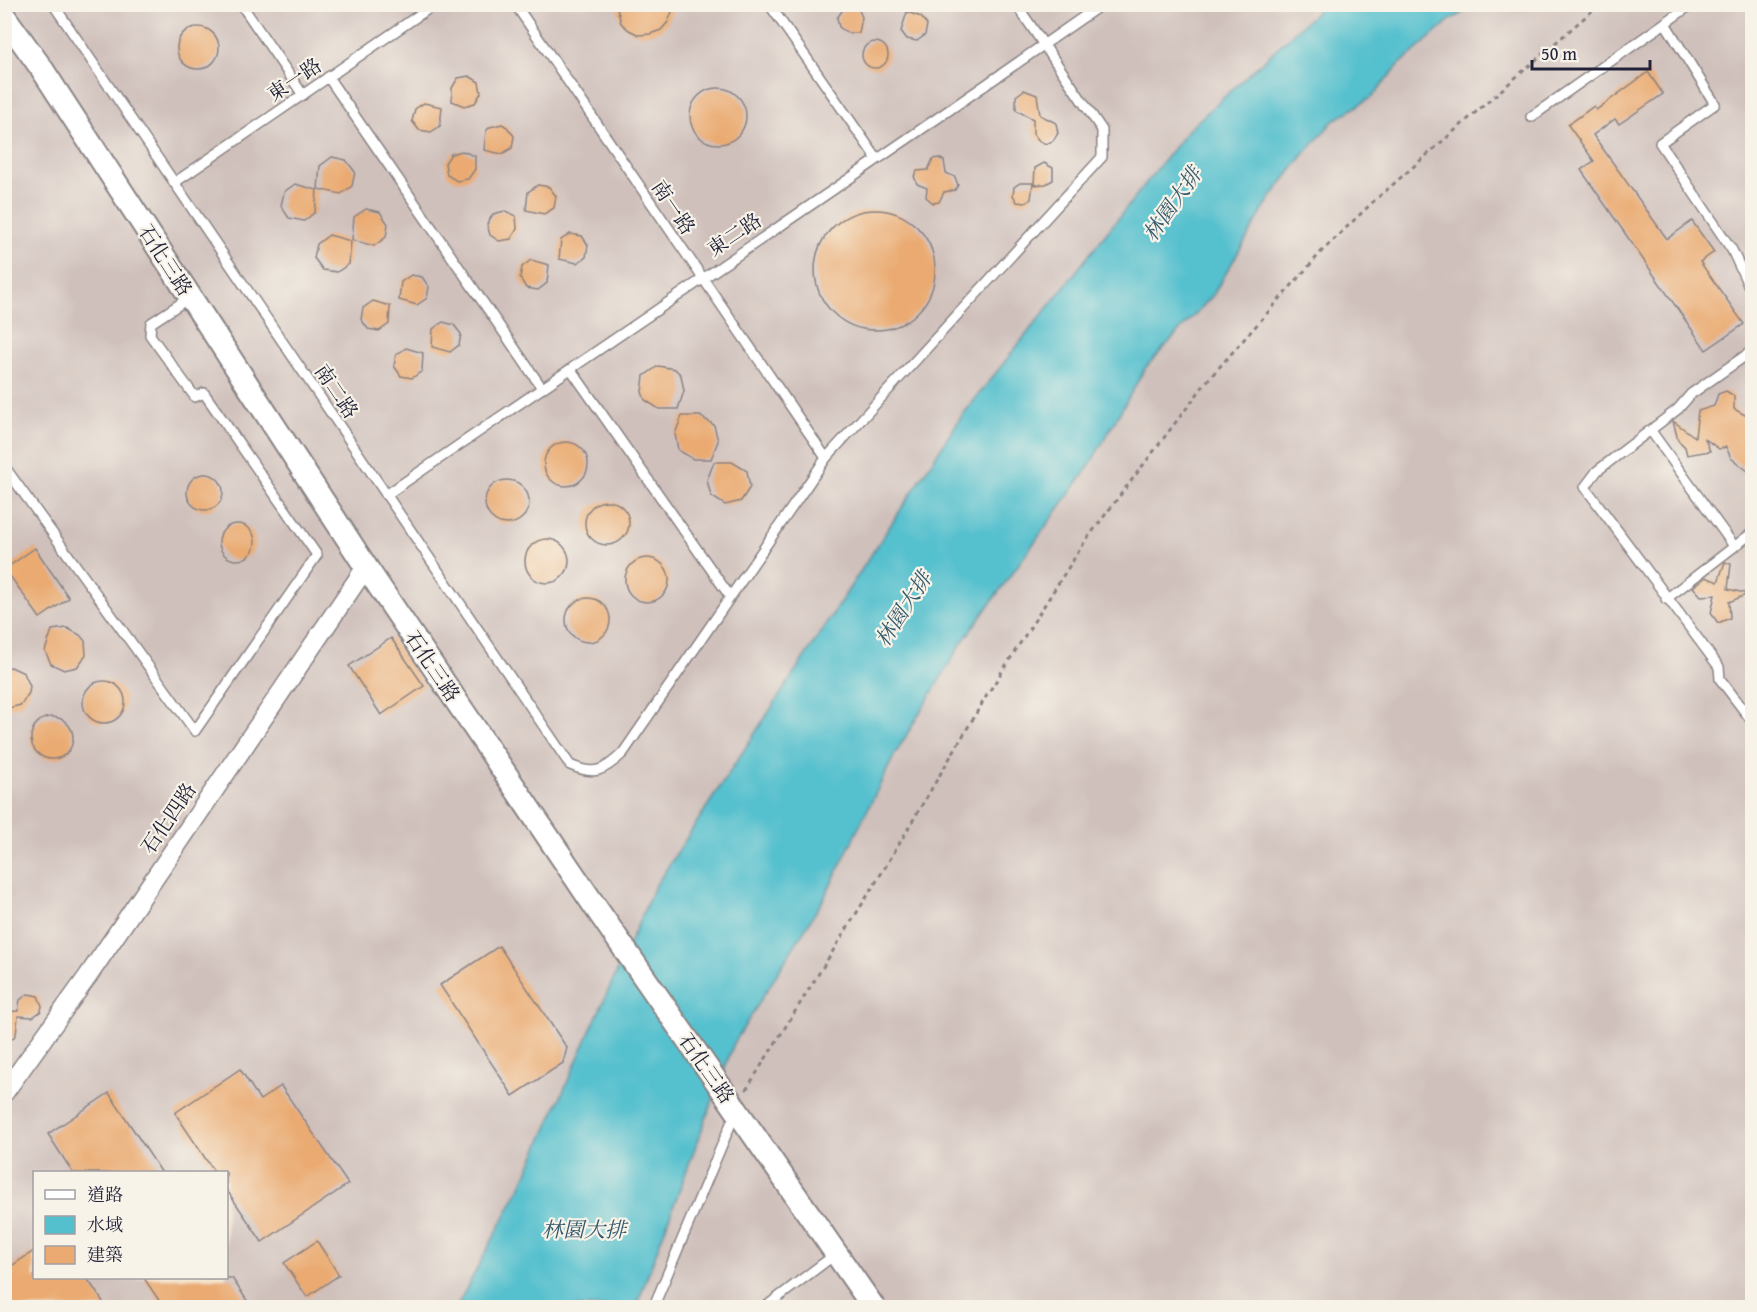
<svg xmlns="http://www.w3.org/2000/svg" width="1757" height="1312" font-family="'Gentium Book Plus','Noto Serif TC',serif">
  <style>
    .industrial { fill: #cfc0bb; fill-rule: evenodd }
    .water { fill: #54c0ce; stroke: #3b7184; stroke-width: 1.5 }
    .building { fill: #eaaa71 }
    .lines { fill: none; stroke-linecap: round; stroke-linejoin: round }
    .service-casing { stroke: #8a8384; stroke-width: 12 }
    .minor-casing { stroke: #8a8384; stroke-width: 21 }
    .tertiary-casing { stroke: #8a8384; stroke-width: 26 }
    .path { stroke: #8a8384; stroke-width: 3; stroke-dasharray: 4.5 4.5; stroke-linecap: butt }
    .service { stroke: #fff; stroke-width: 9 }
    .minor { stroke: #fff; stroke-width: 18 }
    .tertiary { stroke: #fff; stroke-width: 22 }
    .labels { text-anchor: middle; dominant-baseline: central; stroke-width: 4.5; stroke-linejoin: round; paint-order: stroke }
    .street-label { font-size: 20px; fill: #22223b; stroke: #f7f3e8 }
    .water-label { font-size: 21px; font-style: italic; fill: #34596e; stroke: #f7f3e8 }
  </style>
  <rect width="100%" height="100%" fill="#f7f3e8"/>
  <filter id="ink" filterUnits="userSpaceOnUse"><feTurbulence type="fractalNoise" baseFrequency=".0167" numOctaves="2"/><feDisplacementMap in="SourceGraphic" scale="12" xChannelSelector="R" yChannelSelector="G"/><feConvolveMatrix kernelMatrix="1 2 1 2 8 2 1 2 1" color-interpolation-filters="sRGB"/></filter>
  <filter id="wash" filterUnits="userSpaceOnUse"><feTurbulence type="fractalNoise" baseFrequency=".008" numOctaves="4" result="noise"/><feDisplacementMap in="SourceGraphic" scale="24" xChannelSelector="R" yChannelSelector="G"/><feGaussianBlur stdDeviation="1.35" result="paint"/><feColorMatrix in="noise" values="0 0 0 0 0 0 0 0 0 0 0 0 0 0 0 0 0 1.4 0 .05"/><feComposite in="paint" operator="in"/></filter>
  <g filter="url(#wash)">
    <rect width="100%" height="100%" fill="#f3e4cd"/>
    <!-- industrial -->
    <path class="industrial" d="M5,5H1752V1307L5,1308ZM34,1172H226V1278H34Z"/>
    <!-- water -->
    <path class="water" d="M1324,5H1476L1450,20L1398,66L1372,97L1333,121L1301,158L1271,197L1213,295L1146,367L1088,468L961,644L894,756L823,900L734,1043L636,1307L456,1308L521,1186L654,888L961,417L1188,130Z"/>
    <g id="blocks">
      <!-- building -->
      <g class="building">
        <path d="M616,4H675L668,22L661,30L650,34L639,35L629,30L621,23Z"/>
        <path d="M847,4H856L862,17L859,33H848L839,27L837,18Z"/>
        <path d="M907,12L921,17L927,25L925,35L917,41L907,39L901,31Z"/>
        <circle cx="198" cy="48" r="21"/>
        <circle cx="875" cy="55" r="13"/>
        <path d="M1648,72L1663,94L1619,124L1615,119L1593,135L1667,239L1692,221L1714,252L1700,262L1744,324L1706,350L1581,170L1594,161L1568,125L1594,106L1596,110Z"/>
        <path d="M469,76L479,82L481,93L475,103L464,106L452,101V88L458,78Z"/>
        <circle cx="718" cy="116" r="28"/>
        <path d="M1024,90L1037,95L1040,115L1056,123L1058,133L1053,141L1046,144L1039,141L1033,133V119L1016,110V96Z"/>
        <path d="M424,103L442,107L440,126L431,132L419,130L412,121L415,109Z"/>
        <path d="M502,124L507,127L514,136L512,148L502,154L484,150L486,131L490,127Z"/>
        <path d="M462,151L475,156V169L468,179L457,181L447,175L445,163L451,154Z"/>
        <path d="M332,157L346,160L355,172L352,186L341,194L318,189L320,166Z"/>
        <path d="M939,158L944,161L946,173L955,177L958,185L955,190L944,192L939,202L933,203L926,197L927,188L917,184L914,176L917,171L928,170L933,159Z"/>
        <path d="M1044,163L1053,168V180L1046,184L1034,185L1035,168Z"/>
        <path d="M1020,183H1033L1031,199L1025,203L1017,202L1013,195L1014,187Z"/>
        <path d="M295,184L317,190L315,212L304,221L289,218L281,206L284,192Z"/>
        <path d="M538,185L549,187L556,196L554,208L544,214L526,210L528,192Z"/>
        <path d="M366,209L380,212L388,224L386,237L374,246L352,240L354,217Z"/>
        <circle cx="875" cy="270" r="60"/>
        <path d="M505,211L516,216L517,229L511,239L499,241L490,235L487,224L493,214Z"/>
        <path d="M570,234L582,236L588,245L586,257L577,263L559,259L561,240Z"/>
        <path d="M329,235L351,241L349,264L337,272L323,270L314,258L317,244Z"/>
        <path d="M531,260L549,265L547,283L538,290L526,288L520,278L522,267Z"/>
        <path d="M411,275L422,277L429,287L427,298L417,305L399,300L401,282Z"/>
        <path d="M373,301L390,306L389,324L379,331L368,329L361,319L363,308Z"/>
        <path d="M443,322L454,325L461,334L459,345L450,352L432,347L433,329Z"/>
        <path d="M406,348L423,353L422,371L412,378L401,376L394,366L396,355Z"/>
        <path d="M658,366L675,369L681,375L684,391L678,409H659L645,400L642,392L644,376Z"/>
        <path d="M1726,391L1734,396V409L1747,416L1752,430V474L1731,458L1726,447L1719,449L1705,439L1710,451L1687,455L1685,447L1678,440L1673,421L1695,437L1698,411L1714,406L1718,394Z"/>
        <path d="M682,416H700L714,425L718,441L711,459H693L678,450L675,434Z"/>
        <circle cx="566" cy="464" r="22"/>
        <path d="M714,462H732L747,471L750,487L741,501L725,505L711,496L707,480Z"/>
        <circle cx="205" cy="492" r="18"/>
        <circle cx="507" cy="502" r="22"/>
        <circle cx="607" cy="523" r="22"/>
        <circle cx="237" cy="542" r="18"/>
        <circle cx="547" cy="561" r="22"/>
        <path d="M35,548L69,598L40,618L5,569Z"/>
        <circle cx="647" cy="580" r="22"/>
        <path d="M1725,562L1731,564L1728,589L1748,594L1729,602L1730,618L1718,623L1711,613L1715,595L1701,596L1693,587L1706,577L1718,582Z"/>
        <circle cx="588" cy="620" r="22"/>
        <path d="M67,628L80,635L85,641L86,655L77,667L64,670L51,664L45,651L52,630Z"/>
        <path d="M391,638L424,686L381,715L349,666Z"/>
        <path d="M11,667L24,673L30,686L29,693L21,705L4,709V668Z"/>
        <circle cx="104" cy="702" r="21"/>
        <circle cx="52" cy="738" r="21"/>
        <path d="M499,946L567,1048L563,1063L513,1096L440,985Z"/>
        <path d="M28,994L38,996L42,1006L41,1011L33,1017L18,1016L16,1035L4,1047V1012L18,1011L20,1000Z"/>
        <path d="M240,1069L260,1100L281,1086L348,1184L262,1242L226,1189V1173H215L175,1113Z"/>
        <path d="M109,1093L162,1173H73L48,1134Z"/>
        <path d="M317,1241L339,1275L307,1297L284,1263Z"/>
        <path d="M34,1251V1278H87L107,1308H4V1271Z"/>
        <path d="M144,1278H232L252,1308H164Z"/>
      </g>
    </g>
  </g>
  <g filter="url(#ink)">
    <use href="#blocks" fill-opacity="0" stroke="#8a8384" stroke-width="1.5"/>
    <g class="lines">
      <!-- service casing -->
      <g class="service-casing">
        <g id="service">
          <path d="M53,4L570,765C595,776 604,771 623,753L826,458L1102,157V130L1016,4"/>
          <path d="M241,4L303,95"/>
          <path d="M515,4L826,458"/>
          <path d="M769,4L877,159"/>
          <path d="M1665,23L1715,104L1660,143L1732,250L1752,293"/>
          <path d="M328,77L542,388"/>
          <path d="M1531,117L1692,4"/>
          <path d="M174,183L435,4"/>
          <path d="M1752,351L1691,394L1678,409L1597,471L1585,487L1719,667L1720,679L1752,721"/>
          <path d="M572,371L729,595"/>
          <path d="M1651,431L1734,546"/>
          <path d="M4,466L195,731L317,555L204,393L195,397L150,335L151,323L189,298"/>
          <path d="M386,495C625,331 865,170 1102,4"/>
          <path d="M1666,599L1752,533"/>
          <path d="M653,1308L735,1114"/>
          <path d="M764,1308L837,1253"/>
        </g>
      </g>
      <!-- minor casing -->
      <g class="minor-casing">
        <path id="minor" d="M4,1093L88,976L366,567"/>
      </g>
      <!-- tertiary casing -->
      <g class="tertiary-casing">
        <path id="tertiary" d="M4,16L42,69L366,567L596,908L874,1308"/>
      </g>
      <!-- path -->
      <path class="path" d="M746,1090L886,866L987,695L1086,540L1208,380L1323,250L1374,201L1600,4"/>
      <!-- service -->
      <use href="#service" class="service"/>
      <!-- minor -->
      <use href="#minor" class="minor"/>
      <!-- tertiary -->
      <use href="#tertiary" class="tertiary"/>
    </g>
  </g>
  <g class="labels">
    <!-- street labels -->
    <g class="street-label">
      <text transform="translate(294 79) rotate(-34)">東一路</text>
      <text transform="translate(674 207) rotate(56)">南一路</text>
      <text transform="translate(734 234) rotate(-34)">東二路</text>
      <text transform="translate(166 260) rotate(57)">石化三路</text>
      <text transform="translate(337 391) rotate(56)">南二路</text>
      <text transform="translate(433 666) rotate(56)">石化三路</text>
      <text transform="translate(168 818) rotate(-56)">石化四路</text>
      <text transform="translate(707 1068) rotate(55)">石化三路</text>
    </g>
    <!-- water labels -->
    <g class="water-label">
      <text transform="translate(1172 204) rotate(-55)">林園大排</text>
      <text transform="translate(903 609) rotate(-57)">林園大排</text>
      <text x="584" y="1229">林園大排</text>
    </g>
  </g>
  <!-- margin -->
  <rect width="1757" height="1312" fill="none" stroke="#f7f3e8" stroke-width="24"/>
  <!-- legend -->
  <rect x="33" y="1171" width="195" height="108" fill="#f7f3e8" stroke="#a29fa3" stroke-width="1.5"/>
  <rect x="45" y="1190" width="30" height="9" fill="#ffffff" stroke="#a29fa3" stroke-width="1.5"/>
  <text x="87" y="1201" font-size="18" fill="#22223b">道路</text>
  <rect x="45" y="1216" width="30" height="18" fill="#54c0ce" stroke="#a29fa3" stroke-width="1.5"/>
  <text x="87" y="1231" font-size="18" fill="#22223b">水域</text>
  <rect x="45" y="1246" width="30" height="18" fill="#eaaa71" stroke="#a29fa3" stroke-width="1.5"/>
  <text x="87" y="1261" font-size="18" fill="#22223b">建築</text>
  <!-- scale -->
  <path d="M1532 60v9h118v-9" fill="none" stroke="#22223b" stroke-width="3"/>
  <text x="1541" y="60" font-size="18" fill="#22223b" stroke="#f7f3e8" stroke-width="4.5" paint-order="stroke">50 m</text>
</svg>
